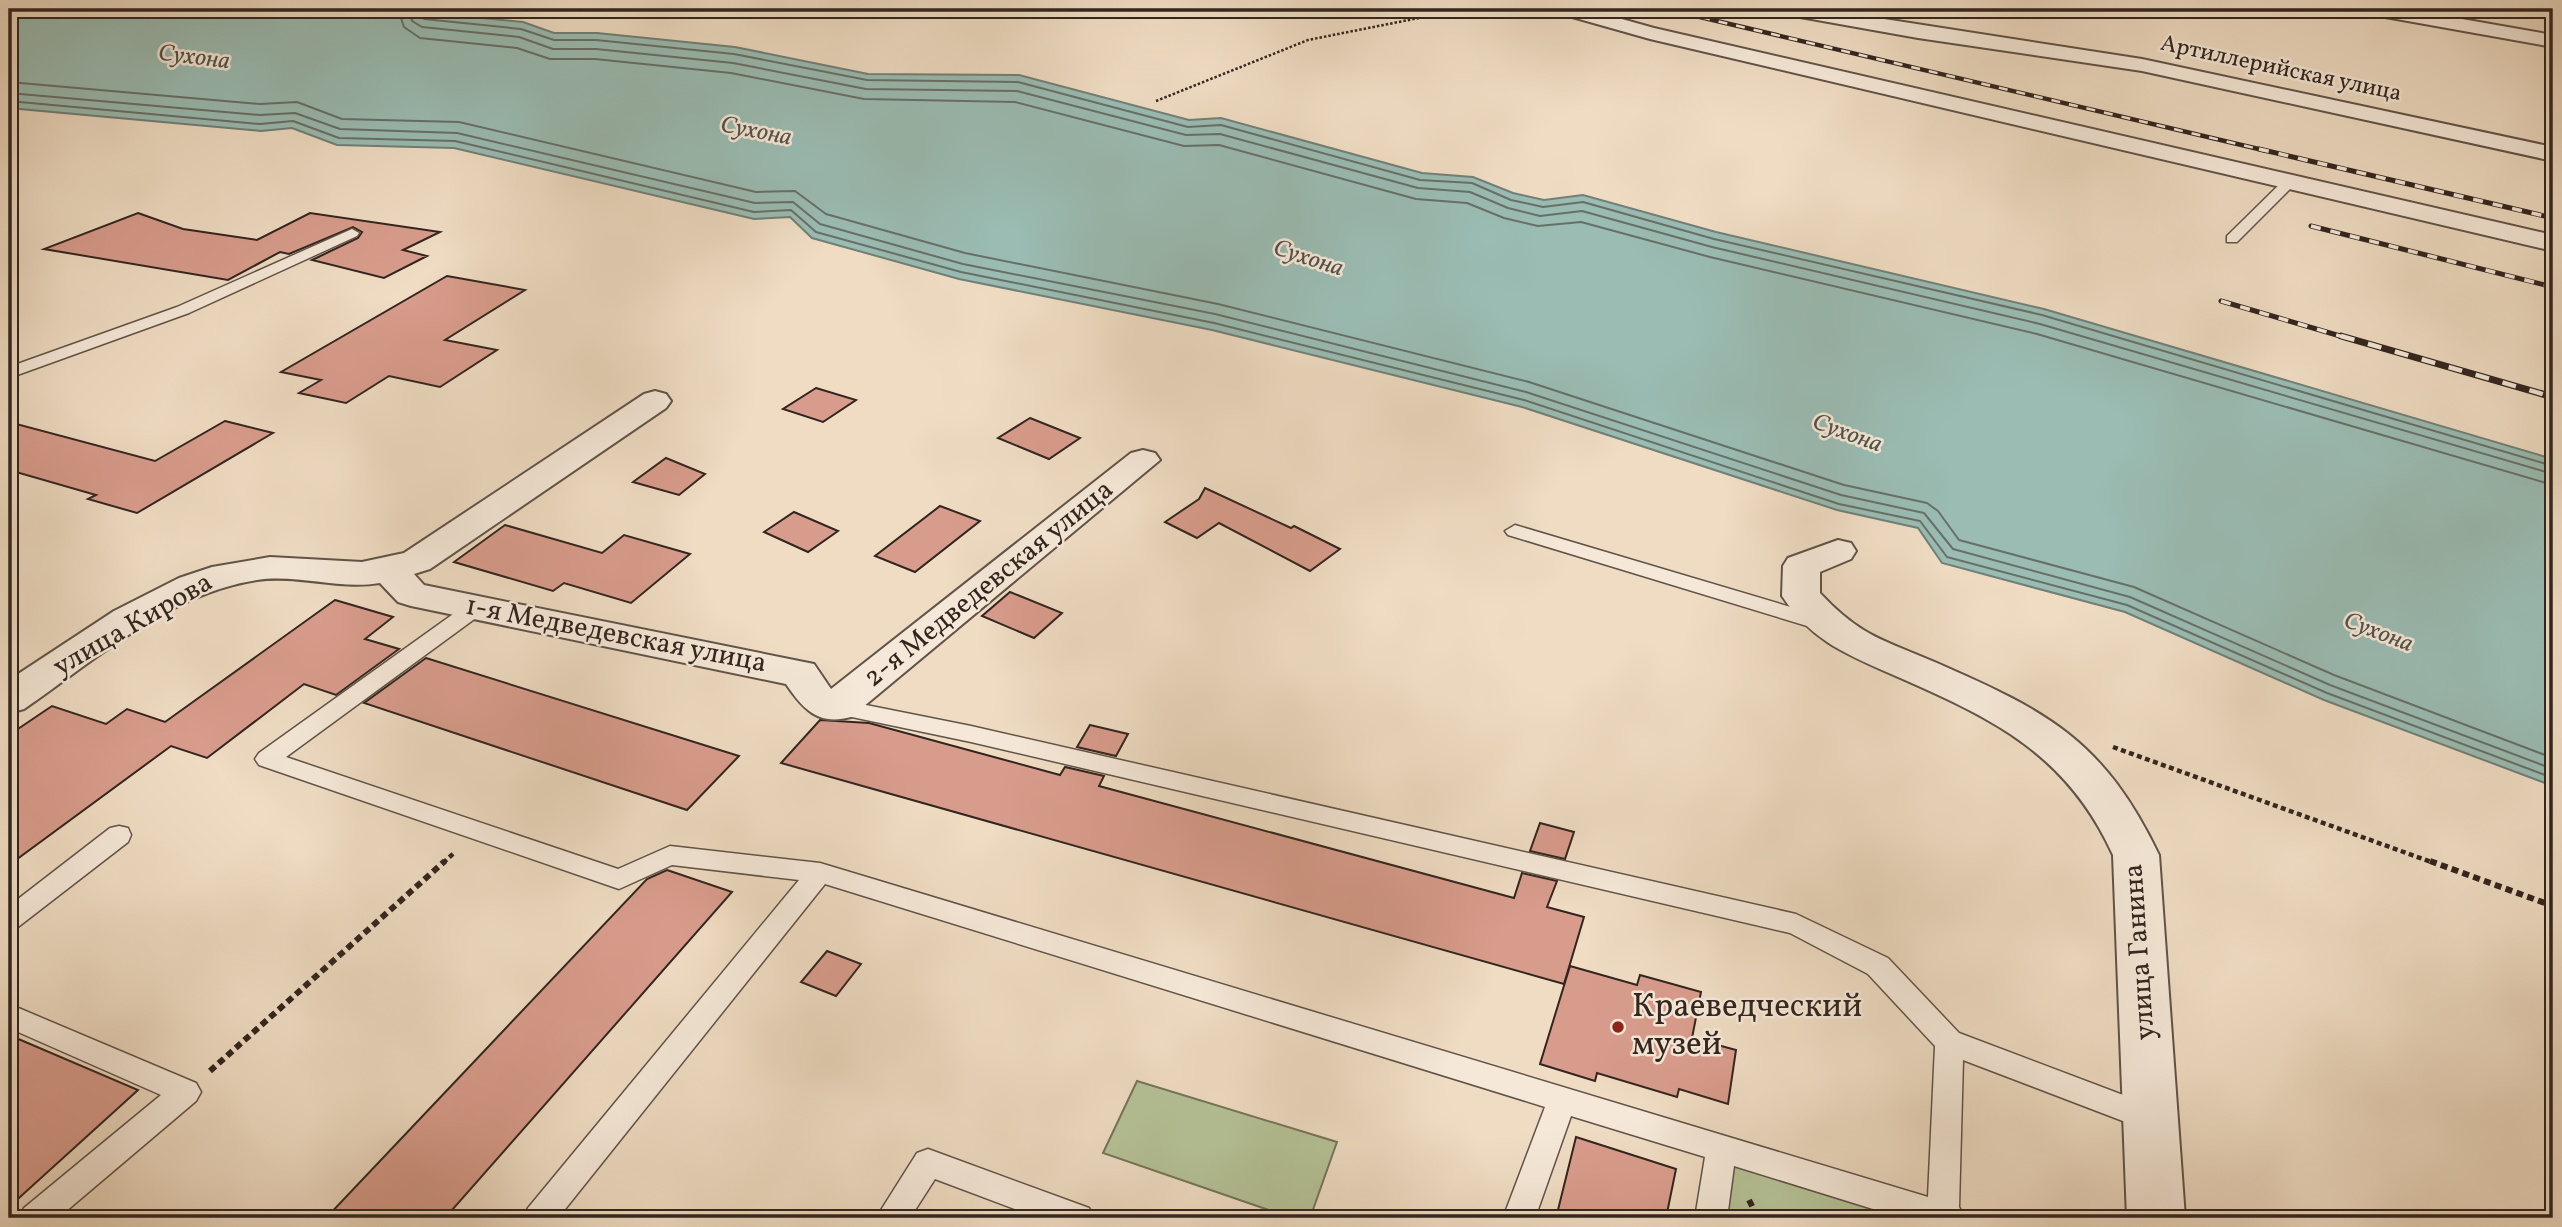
<svg xmlns="http://www.w3.org/2000/svg" width="2562" height="1227" font-family="Vollkorn,serif">
  <style>
    .green { fill: #b5c297; stroke: #74745b; stroke-width: 2 }
    .water { fill: #9abcb3; stroke: #708078; stroke-width: 2 }
    .lines { fill: none; stroke-linecap: round; stroke-linejoin: round }
    .shore { stroke: #667069; stroke-width: 2 }
    .building { fill: #d89c8c; stroke: #32251f; stroke-width: 2 }
    .service-casing { stroke: #615348; stroke-width: 3 }
    .minor-casing { stroke: #615348; stroke-width: 4 }
    .path-far2 { stroke: #32251f; stroke-width: 2.5; stroke-dasharray: 2.5 2; stroke-linecap: butt }
    .path-far1 { stroke: #32251f; stroke-width: 4.5; stroke-dasharray: 5 3.5; stroke-linecap: butt }
    .path { stroke: #32251f; stroke-width: 6; stroke-dasharray: 7 4.5; stroke-linecap: butt }
    .service { fill: #f5e8d8; fill-rule: evenodd }
    .minor { fill: #f5e8d8; fill-rule: evenodd }
    .rail-far2-casing { stroke: #32251f; stroke-width: 4.5 }
    .rail-far1-casing { stroke: #32251f; stroke-width: 5 }
    .rail-casing { stroke: #32251f; stroke-width: 7 }
    .rail-far2 { stroke: #f5e8d8; stroke-width: 2.5; stroke-dasharray: 9; stroke-linecap: butt }
    .rail-far1 { stroke: #f5e8d8; stroke-width: 3.5; stroke-dasharray: 10; stroke-linecap: butt }
    .rail { stroke: #f5e8d8; stroke-width: 4.5; stroke-dasharray: 14; stroke-linecap: butt }
    .poi-dot { fill: #8f2418; stroke: #f5e8d8; stroke-width: 2.5 }
    .labels { text-anchor: middle; dominant-baseline: central; stroke-width: 5; stroke-linejoin: round; paint-order: stroke }
    .far-street-label { font-size: 23px; fill: #32251f; stroke: #f5e8d8 }
    .far-water-label { font-size: 24px; font-style: italic; fill: #51524b; stroke: #f5e8d8 }
    .street-label { font-size: 28px; fill: #32251f; stroke: #f5e8d8 }
    .near-poi-label { font-size: 33px; fill: #32251f; stroke: #f5e8d8; text-anchor: start }
  </style>
  <rect width="100%" height="100%" fill="#efdcc3"/>
  <filter id="stains"><feTurbulence type="fractalNoise" baseFrequency=".00286" numOctaves="4"/><feColorMatrix values="0 0 0 0 .2 0 0 0 0 .09 0 0 0 0 .02 0 0 0 .5 -.17"/></filter>
  <radialGradient id="worn" r=".72"><stop offset=".6" stop-color="#630" stop-opacity="0"/><stop offset="1" stop-color="#630" stop-opacity=".3"/></radialGradient>
  <!-- green -->
  <g class="green">
    <path d="M1137,1081L1337,1142L1310,1218H1292L1103,1153Z"/>
    <path d="M1721,1149L1948,1218H1711Z"/>
  </g>
  <!-- water -->
  <path class="water" d="M9,9H390L523,22L554,33H597L735,47L868,74L1019,75L1189,120L1221,118L1422,173L1473,177L1513,193L1544,200L1583,195L1716,232L2044,309L2553,459V786L2324,700L2125,612L1942,563L1918,528L1837,510L1522,407L1212,330L959,279L812,238L790,217L754,219L454,148L337,145L292,128L261,131L9,108Z"/>
  <g class="lines">
    <!-- shore -->
    <g class="shore">
      <path d="M398,9L404,27L420,38L517,48L550,59H595L731,73L864,99L1015,102L1184,146L1219,145L1416,199L1467,203L1504,218L1538,226L1581,222L1710,257L2037,334L2553,485"/>
      <path d="M409,9L412,21L422,27L519,37L553,49H596L733,63L866,89L1017,91L1186,135L1220,134L1418,188L1470,192L1508,208L1540,216L1582,211L1712,247L2040,324L2553,474"/>
      <path d="M418,9L424,19L521,29L554,40H596L734,54L867,80L1018,82L1188,127L1221,125L1420,180L1472,183L1511,200L1543,207L1583,202L1714,239L2042,315L2553,466"/>
      <path d="M9,82L260,104L297,102L342,119L459,122L756,192L795,191L826,214L965,253L1218,304L1529,382L1844,485L1927,503L1938,511L1959,540L2134,587L2334,675L2553,758"/>
      <path d="M9,93L260,115L295,113L340,129L457,133L755,203L793,202L820,224L963,264L1215,314L1526,392L1841,495L1924,513L1953,549L2130,597L2330,685L2553,769"/>
      <path d="M9,101L260,124L293,121L339,138L455,141L754,212L791,210L816,232L961,272L1214,323L1524,400L1839,504L1920,521L1947,557L2127,605L2327,693L2553,778"/>
    </g>
  </g>
  <!-- building -->
  <g class="building">
    <path d="M138,213L183,229L257,240L310,213L440,232L403,250L427,256L384,278L312,260L358,238L362,232L353,227L289,254L280,252L228,280L44,249Z"/>
    <path d="M447,276L525,290L445,340L497,350L440,387L389,376L346,403L299,393L321,380L281,372Z"/>
    <path d="M816,388L856,400L823,422L783,409Z"/>
    <path d="M1030,418L1080,438L1049,459L998,438Z"/>
    <path d="M225,421L273,433L137,513L88,499L96,495L9,470V422L155,461Z"/>
    <path d="M666,458L705,474L679,495L633,482Z"/>
    <path d="M1205,488L1291,528L1294,526L1340,549L1310,571L1219,523L1197,538L1165,522L1199,499Z"/>
    <path d="M940,506L980,521L915,572L875,556Z"/>
    <path d="M794,512L838,531L808,552L764,532Z"/>
    <path d="M505,525L602,553L624,535L690,554L631,603L564,583L553,591L454,562Z"/>
    <path d="M1010,592L1062,613L1034,638L982,616Z"/>
    <path d="M335,600L393,617L365,639L399,649L336,695L304,684L207,758L171,746L9,865V735L52,706L106,724L127,709L165,722Z"/>
    <path d="M426,658L739,756L687,810L364,703Z"/>
    <path d="M820,720L869,723L1060,775L1065,767L1104,776L1099,786L1514,898L1522,873L1557,881L1547,907L1584,917L1564,984L781,763Z"/>
    <path d="M1090,725L1128,734L1116,756L1077,747Z"/>
    <path d="M1540,823L1574,832L1565,859L1530,851Z"/>
    <path d="M667,870L732,892L445,1218H326L647,879Z"/>
    <path d="M827,951L861,964L836,996L801,982Z"/>
    <path d="M1570,966L1637,985L1640,975L1701,992L1692,1038L1736,1050L1728,1104L1679,1089L1677,1097L1597,1073L1595,1081L1540,1064Z"/>
    <path d="M9,1035L138,1090L9,1207Z"/>
    <path d="M1576,1137L1676,1169L1666,1218H1556Z"/>
  </g>
  <g class="lines">
    <!-- service casing -->
    <g class="service-casing">
      <g id="service">
        <path d="M2287,177L2299,180L2237,242H2227V236Z"/>
        <path d="M352,229L359,233L357,236L189,313L9,378V367L177,307Z"/>
        <path d="M1515,525L1831,619L1835,624L1824,631L1817,629L1508,535L1505,531Z"/>
        <path d="M477,600L484,602L487,607L484,612L286,757L618,869L670,846L820,863L1928,1197L1935,1046L1868,974L1790,933L971,742L828,712L825,707L828,702L836,699L971,726L1796,914L1888,958L1959,1033L2160,1109L2164,1118L2160,1127L2149,1131L1963,1060L1959,1207L1965,1218H1902L1734,1166L1727,1218H1695L1705,1157L1571,1116L1535,1218H1503L1545,1107L825,884L558,1218H523L528,1208L799,880L672,865L619,889L259,765L255,759L259,753L470,602Z"/>
        <path d="M119,826L128,828L131,835L128,842L18,927L9,930V906L110,828Z"/>
        <path d="M9,1004L196,1083L201,1092L196,1101L58,1218H19L24,1208L161,1095L9,1028Z"/>
        <path d="M928,1149L1089,1208L1094,1218H1039L935,1179L910,1218H876L917,1153Z"/>
      </g>
    </g>
    <!-- minor casing -->
    <g class="minor-casing">
      <g id="minor">
        <path d="M1555,9H1586L1654,28L2553,235V251L1650,39L1558,13Z"/>
        <path d="M1779,9H1820L2142,59L2553,147V161L2142,71L1918,38L1789,15Z"/>
        <path d="M2365,9H2405L2553,35V47L2374,15Z"/>
        <path d="M655,391L666,394L671,401L666,408L430,569L414,574L424,585L814,664L831,689L1131,453L1143,450L1155,453L1160,460L851,717C818,726 803,709 786,684L411,606L398,602L380,583C339,590 298,574 257,580C169,593 94,661 24,709L9,713V680L114,611L179,578L212,567L270,557L362,562L404,553L644,394Z"/>
        <path d="M1838,540L1851,543L1856,551L1851,559L1820,572V593C1861,637 1884,640 1937,663C2049,712 2104,741 2159,855L2185,1218H2127L2113,855C2067,754 1994,719 1898,677C1849,655 1813,643 1782,596L1783,566L1788,558Z"/>
      </g>
    </g>
    <!-- path-far2 -->
    <path class="path-far2" d="M1156,101L1308,40L1464,9"/>
    <!-- path-far1 -->
    <g class="path-far1">
      <path d="M2113,747L2434,863"/>
      <path d="M443,863L454,853"/>
    </g>
    <!-- path -->
    <g class="path">
      <path d="M2430,861L2553,906"/>
      <path d="M210,1071L445,861"/>
      <path d="M1749,1200L1758,1218"/>
    </g>
    <!-- service -->
    <use href="#service" class="service"/>
    <!-- minor -->
    <use href="#minor" class="minor"/>
    <!-- rail-far2 casing -->
    <g class="rail-far2-casing">
      <path id="rail-far2" d="M1666,9L2267,151"/>
    </g>
    <!-- rail-far1 casing -->
    <g class="rail-far1-casing">
      <g id="rail-far1">
        <path d="M2259,149L2553,218"/>
        <path d="M2311,226L2553,287"/>
        <path d="M2221,301L2347,338"/>
      </g>
    </g>
    <!-- rail casing -->
    <g class="rail-casing">
      <path id="rail" d="M2341,336L2553,397"/>
    </g>
    <!-- rail-far2 -->
    <use href="#rail-far2" class="rail-far2"/>
    <!-- rail-far1 -->
    <use href="#rail-far1" class="rail-far1"/>
    <!-- rail -->
    <use href="#rail" class="rail"/>
  </g>
  <!-- markers -->
  <circle class="poi-dot" cx="1618" cy="1027" r="7"/>
  <g class="labels">
    <!-- far-street labels -->
    <g class="far-street-label">
      <text transform="translate(2281 69) rotate(12)">Артиллерийская улица</text>
    </g>
    <!-- far-water labels -->
    <g class="far-water-label">
      <text transform="translate(194 58) rotate(7)">Сухона</text>
      <text transform="translate(756 132) rotate(11)">Сухона</text>
      <text transform="translate(1308 259) rotate(18)">Сухона</text>
      <text transform="translate(1847 434) rotate(20)">Сухона</text>
      <text transform="translate(2378 633) rotate(21)">Сухона</text>
    </g>
    <!-- street labels -->
    <g class="street-label">
      <text transform="translate(989 584) rotate(-39)">2-я Медведевская улица</text>
      <text transform="translate(133 625) rotate(-30)">улица Кирова</text>
      <text transform="translate(616 635) rotate(11)">1-я Медведевская улица</text>
      <text transform="translate(2140 952) rotate(-94)">улица Ганина</text>
    </g>
    <!-- near-poi labels -->
    <g class="near-poi-label">
      <text x="1632" y="1008">Краеведческий<tspan x="1632" dy="38">музей</tspan></text>
    </g>
  </g>
  <!-- margin -->
  <rect width="2562" height="1227" fill="none" stroke="#efdcc3" stroke-width="35"/>
  <rect x="10" y="10" width="2541" height="1206" fill="none" stroke="#32251f" stroke-width="3.5"/>
  <rect x="18" y="18" width="2527" height="1192" fill="none" stroke="#32251f" stroke-width="2"/>
  <rect width="100%" height="100%" filter="url(#stains)"/>
  <rect width="100%" height="100%" fill="url(#worn)"/>
</svg>
